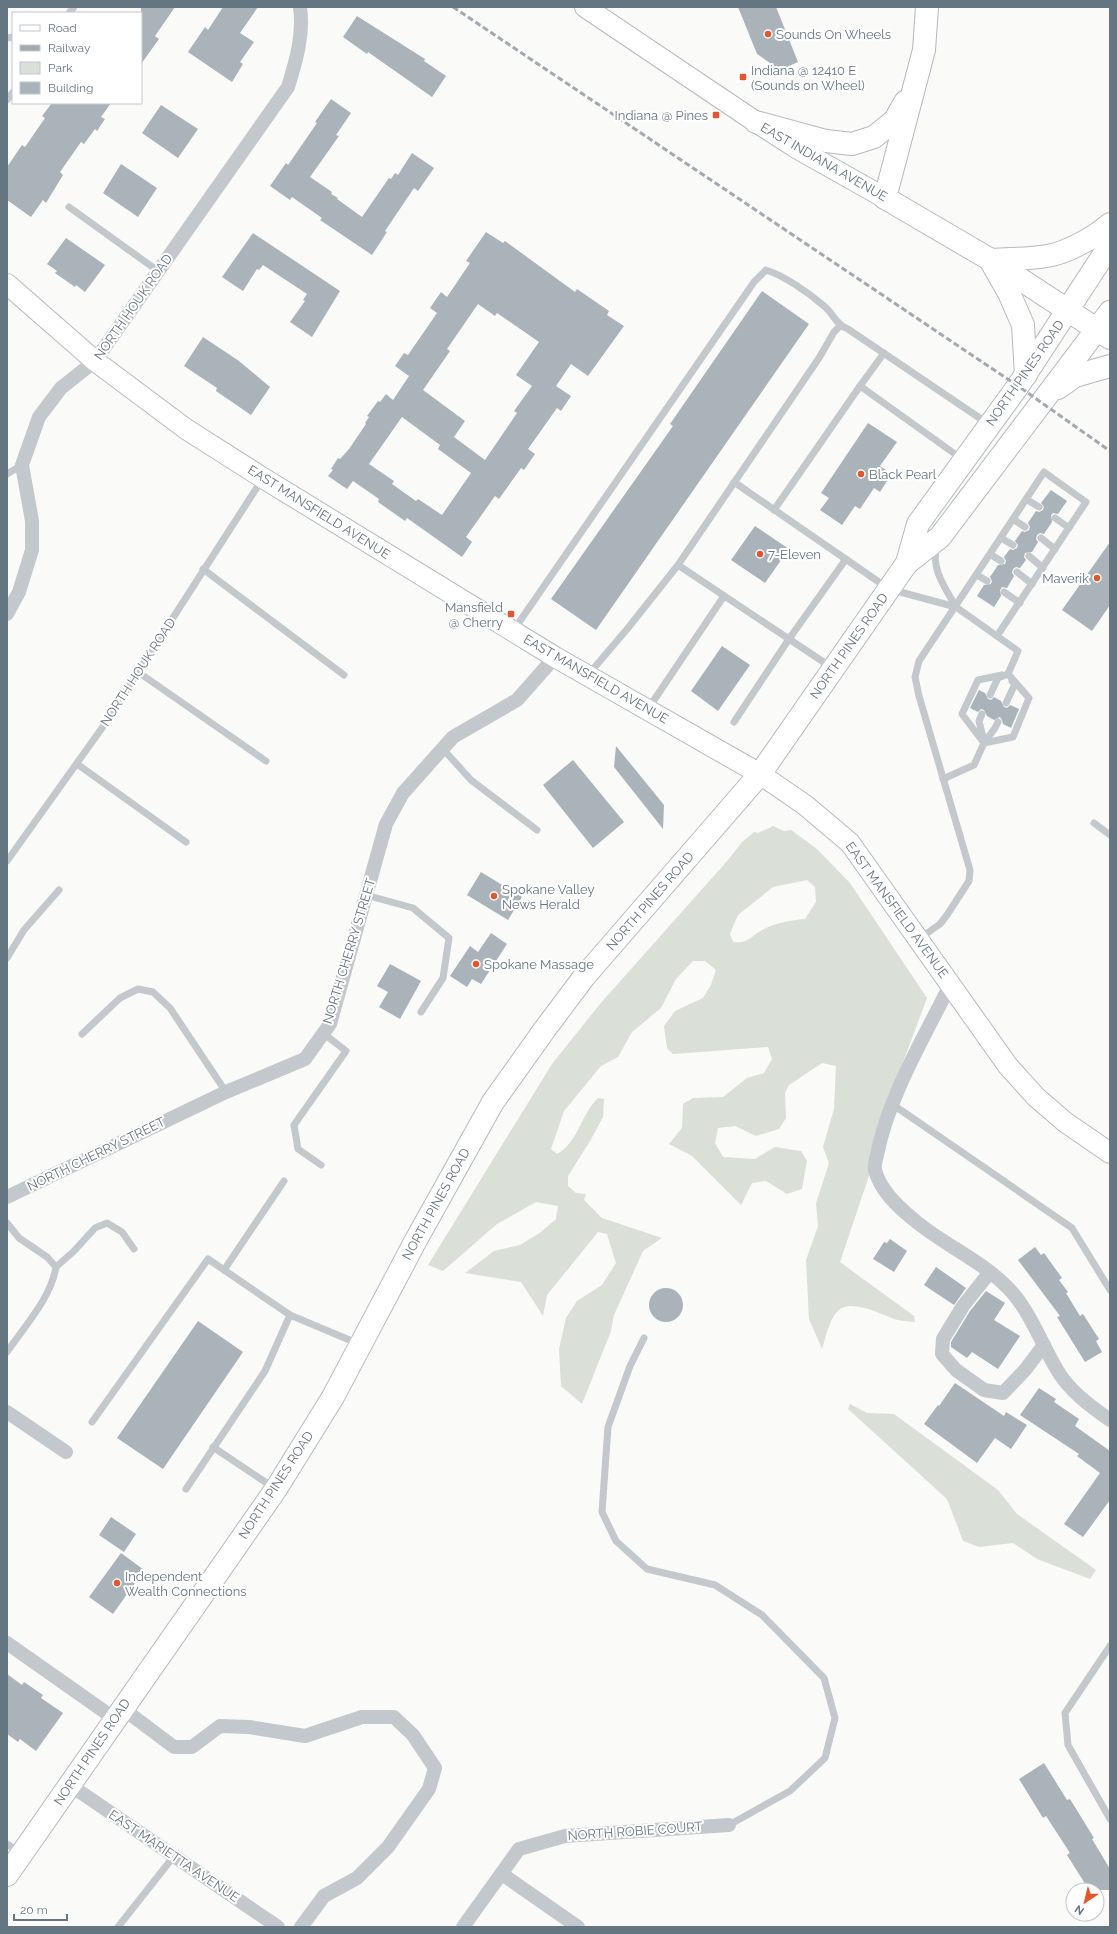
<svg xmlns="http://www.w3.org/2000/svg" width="1117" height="1934" font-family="Raleway,sans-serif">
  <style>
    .green { fill: #dadfd7; fill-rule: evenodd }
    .building { fill: #aab3b9; fill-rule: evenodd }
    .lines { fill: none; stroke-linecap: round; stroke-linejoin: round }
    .secondary-casing { stroke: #b3babf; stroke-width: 22 }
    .primary-casing { stroke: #b5babe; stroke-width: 24 }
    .highway-casing { stroke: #b4b9bd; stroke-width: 24 }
    .lane { stroke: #c3c8cc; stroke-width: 7 }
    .street { stroke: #c3c8cc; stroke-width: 14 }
    .secondary { stroke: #fff; stroke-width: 20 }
    .primary { stroke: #fff; stroke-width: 22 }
    .highway { stroke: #fff; stroke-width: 22 }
    .rail { stroke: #a2aab0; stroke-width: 3; stroke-dasharray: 6 3; stroke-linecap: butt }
    .poi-dot { fill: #e4572e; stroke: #fff; stroke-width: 1.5 }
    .labels { text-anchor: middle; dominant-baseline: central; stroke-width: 4; stroke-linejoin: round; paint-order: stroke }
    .poi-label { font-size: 13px; fill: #657683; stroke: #fff; text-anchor: start }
    .street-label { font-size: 13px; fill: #657683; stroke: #fff }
  </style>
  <rect width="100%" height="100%" fill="#fafaf8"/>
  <!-- green -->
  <g class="green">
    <path d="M773,826L784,831L791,830L817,849L850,883L927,998L877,1132L870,1173L840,1262L914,1316L915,1322C908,1321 900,1321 894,1319C881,1314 851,1299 839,1310C829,1318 826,1338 822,1349L809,1319L806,1260L818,1226L816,1203L829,1163L823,1147L834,1109L836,1066L822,1063L789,1085L785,1093L786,1118L779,1129L756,1136L735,1126L718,1128L715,1143L723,1157L755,1159L775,1147L801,1151L807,1161L802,1189L787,1194L766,1181L752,1183L741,1205L692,1156L669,1144L682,1128L683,1104L693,1098L723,1097L747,1078L764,1073L772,1059L768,1047L673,1054L667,1048L664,1026L675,1011L703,998L711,985L716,970L705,961H693L676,979L661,1008L632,1032L618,1057L601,1066L564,1111L551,1149L557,1154C578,1143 581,1114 598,1098L604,1099L603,1117L590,1141L568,1176V1186L576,1193L586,1194L584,1200L602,1218L662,1238L643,1251L614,1315L611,1331L582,1404L561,1386L559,1349L566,1318L577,1301L602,1285L616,1263L607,1234L598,1232L547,1295L543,1316L521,1282L465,1273L494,1251L520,1245L541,1232L556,1219L558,1206L536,1202L497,1224L443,1271L428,1265L552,1064L600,1004L728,860L742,842L754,832L758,833ZM807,880L815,887L816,902L805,919C791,920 776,923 764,929C751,935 750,944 733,942L730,934L738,915L773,887Z"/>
    <path d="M850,1404L867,1413L894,1414L998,1490L1017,1514L1096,1570L1090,1579L1037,1559L1013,1543L979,1547L963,1541L947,1499L848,1409Z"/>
  </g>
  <!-- building -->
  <g class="building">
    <path d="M141,7H175L155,36L159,39L141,64Z"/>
    <path d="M223,7H258L240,33L254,42L240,62L243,64L232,82L188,52L205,27L208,30Z"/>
    <path d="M738,7H776L798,62L780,70L757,54Z"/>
    <path d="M357,16L425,59L424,61L446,76L432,97L368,52L367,54L343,37Z"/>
    <path d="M331,99L351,113L336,135L339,136L310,177L332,192L331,194L338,198L337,199L362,217L389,178L391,179L395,173L398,175L412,153L434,168L418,191L414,188L385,231L387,232L372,255L320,220L322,218L292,197L290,200L270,186L286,163L288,165L317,123L315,122Z"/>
    <path d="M52,103H111L101,117L105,119L97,131L95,129L84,144L81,142L60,172L63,175L46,203L43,200L31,217L7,200V167L22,145L25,147L45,118L42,116Z"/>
    <path d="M161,105L198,129L178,158L142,133Z"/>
    <path d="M121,164L157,188L138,217L103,193Z"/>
    <path d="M486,232L503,243L505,241L575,292L577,289L609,311L607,315L624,326L588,376L571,364L556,386L571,396L561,411L557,408L528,449L535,454L524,470L521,468L499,499L495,496L466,537L472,542L462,557L407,518L405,521L378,502L379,499L353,481L347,489L328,476L333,470L331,469L338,458L340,459L349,449L366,424L365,423L369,417L367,416L378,401L380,402L386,394L393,400L409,376L395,366L404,353L408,355L437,313L430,308L441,292L447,297L470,263L466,261ZM478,304L495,316L497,313L539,342L516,375L532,386L514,411L517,413L485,460L454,437L465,421L423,390L450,351L447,349ZM402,417L440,445L438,449L471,473L442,515L418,499L416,501L392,484L394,481L369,464Z"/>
    <path d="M253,233L340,291L312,337L290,322L305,301L303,300L307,294L263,265L259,270L257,269L243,291L222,277Z"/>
    <path d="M66,238L105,265L85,292L76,285L75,287L55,273L57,271L47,264Z"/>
    <path d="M762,291L809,324L596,630L551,599L673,426L670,424Z"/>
    <path d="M203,337L239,361L270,387L251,415L216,391L217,388L184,366Z"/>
    <path d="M868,423L897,442L880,466L889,472L886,476L889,478L880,492L874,488L860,509L855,506L842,525L820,510L829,498L821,493Z"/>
    <path d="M1051,490L1067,501L1058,514L1053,513L1051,515L1052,522L1044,534L1040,533L1037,535L1036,539L1038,542L1032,552L1025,553L1024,557L1026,560L1020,568L1016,567L1013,569L1012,573L1014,576L1007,588L1002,587L1000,590L1001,596L994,607L977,596L984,585L991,584L992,581L990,577L998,565L1005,564L1006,561L1004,557L1010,549L1013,550L1017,548L1018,545L1015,541L1022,531L1025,532L1029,530L1030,527L1028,523L1036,511L1039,512L1043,510L1044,507L1041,503Z"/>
    <path d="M755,526L789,549L765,583L731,560Z"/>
    <path d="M1110,542V605L1092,631L1062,610Z"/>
    <path d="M722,646L750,665L718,711L691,691Z"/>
    <path d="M979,690L985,693L988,699L991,700L994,697L1001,701L1004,707L1007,708L1010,705L1019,709L1011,728L1003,724L1002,720L1000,717L994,720L987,716L984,710L981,709L978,712L970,708Z"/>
    <path d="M616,746L664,805L663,829L614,767Z"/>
    <path d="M573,760L624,822L593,848L543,785Z"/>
    <path d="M481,872L522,897L508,920L467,895Z"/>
    <path d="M491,933L507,944L481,984L472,979L467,987L450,976L470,946L478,952Z"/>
    <path d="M390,964L421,981L400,1019L379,1007L388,992L377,986Z"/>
    <path d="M890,1239L907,1251L894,1272L873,1259L884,1242L887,1243Z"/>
    <path d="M1035,1247L1041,1255L1044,1253L1062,1278L1059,1280L1068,1292L1066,1293L1080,1316L1083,1314L1099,1339L1096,1341L1102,1352L1085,1362L1057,1317L1060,1316L1018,1260Z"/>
    <path d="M936,1267L966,1288L954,1305L924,1285Z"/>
    <circle cx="666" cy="1305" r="17"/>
    <path d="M986,1291L1005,1303L994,1320L1020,1336L998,1369L972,1352L967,1358L951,1347V1342L970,1311Z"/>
    <path d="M198,1321L243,1352L163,1469L117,1438Z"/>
    <path d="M955,1383L1004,1416L1006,1412L1027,1425L1011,1449L995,1438L977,1463L924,1424L938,1405L939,1406Z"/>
    <path d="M1039,1388L1056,1399L1054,1402L1079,1419L1075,1426L1110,1451V1500L1083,1537L1064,1524L1100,1473L1077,1456L1079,1454L1020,1415Z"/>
    <path d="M111,1517L136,1534L124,1552L99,1535Z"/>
    <path d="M121,1553L144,1570L113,1614L89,1597Z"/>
    <path d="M7,1674L22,1685L24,1682L43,1695L41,1698L63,1713L36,1751L20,1739L18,1742L7,1734Z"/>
    <path d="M1044,1763L1067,1800L1070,1799L1094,1838L1092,1839L1110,1869V1890H1089L1067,1855L1070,1853L1046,1816L1043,1818L1019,1779Z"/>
  </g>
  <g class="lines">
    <!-- secondary casing -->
    <g class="secondary-casing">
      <g id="secondary">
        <path d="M585,7L756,122L798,149L885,198"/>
        <path d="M7,284L95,361L186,429L263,478L555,657L760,774L805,805L850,843L1008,1066L1036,1097L1065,1122L1110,1153"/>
      </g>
    </g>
    <!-- primary casing -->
    <g class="primary-casing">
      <g id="primary">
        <path d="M885,198L991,260L1110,338"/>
        <path d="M991,260C1009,259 1028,259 1047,256C1067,253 1095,237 1110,224"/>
        <path d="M992,263L1009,293L1023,325L1026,375"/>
        <path d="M1058,388L1075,376L1110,366"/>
        <path d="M907,563L918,524L1018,386L1110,245"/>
        <path d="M7,1875L276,1489L333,1397L416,1240L493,1102L545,1029L584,977L760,774L907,563L940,537L1110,312"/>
      </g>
    </g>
    <!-- highway casing -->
    <g class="highway-casing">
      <g id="highway">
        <path d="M756,122L826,141L852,144L874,137L895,120L905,102"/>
        <path d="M885,198L924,50L927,7"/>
      </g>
    </g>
    <!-- lane -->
    <g class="lane">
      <path d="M69,13L74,7"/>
      <path d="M7,38L13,37"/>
      <path d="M7,100L13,92"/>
      <path d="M69,207L158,271"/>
      <path d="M860,386L884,353"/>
      <path d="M7,474L22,465"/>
      <path d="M734,482L889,589L956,607L1018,651L1008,674L998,678L990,695"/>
      <path d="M1026,499L1039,507"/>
      <path d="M774,510L860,386L962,459"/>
      <path d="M1055,518L1069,528"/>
      <path d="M1013,519L1025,527"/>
      <path d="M1001,538L1013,545"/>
      <path d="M1041,538L1055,549"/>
      <path d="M937,546C930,568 946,589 956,607"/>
      <path d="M990,554L1001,561"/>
      <path d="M1029,556L1043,568"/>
      <path d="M678,565L831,667"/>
      <path d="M203,569L344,675"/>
      <path d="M1017,572L1032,584"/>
      <path d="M977,575L987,581"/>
      <path d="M1004,592L1020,603"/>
      <path d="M513,631L754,282L766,270C785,276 809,293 824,306C833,313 836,325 848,329L987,423"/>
      <path d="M138,672L266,761"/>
      <path d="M588,675L628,628L678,565L819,358L834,332L840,326"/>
      <path d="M1006,703L1015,684L1012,681"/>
      <path d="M648,709L724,596"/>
      <path d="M982,714L979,721L984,741"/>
      <path d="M734,722L789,639L846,559"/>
      <path d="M984,743L1013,737L1029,698L1008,674"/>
      <path d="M984,743L962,714L978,680L1002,675"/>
      <path d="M443,749L471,780L537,830"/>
      <path d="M77,764L186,842"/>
      <path d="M943,779L974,765L984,743L995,728L998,722"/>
      <path d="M1094,823L1110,835"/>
      <path d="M7,861L102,728L263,478"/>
      <path d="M366,895L413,908L449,938L443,978L421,1012"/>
      <path d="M919,939L940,924L947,915L969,881L970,870L919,696L915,677L919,661L1044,472L1086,502L997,636"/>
      <path d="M7,958L24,930L59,890"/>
      <path d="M82,1034L120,998L138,989L153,992L170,1008L226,1092"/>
      <path d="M892,1104L1072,1228L1110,1290"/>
      <path d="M321,1165L298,1149L294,1125L346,1051L323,1033"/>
      <path d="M7,1223L19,1238L47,1257L56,1267C51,1298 24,1327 7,1352"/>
      <path d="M56,1267L74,1251L95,1228L107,1223L122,1232L134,1249"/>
      <path d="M224,1270L284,1181"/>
      <path d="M644,1338L630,1366L608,1427L602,1512L616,1541L647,1569L715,1585L762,1615L824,1678L835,1718L825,1758L790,1791L729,1825"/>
      <path d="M92,1422L208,1259L290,1315L359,1344"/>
      <path d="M213,1447L274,1488"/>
      <path d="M186,1489L265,1371L290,1315"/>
      <path d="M1110,1646L1065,1713L1068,1745L1110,1819"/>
      <path d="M7,1844L20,1853"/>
      <path d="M118,1927L174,1856"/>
    </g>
    <!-- street -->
    <g class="street">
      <path d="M7,614L19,592L32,550V521L22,465L39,417L61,388L95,361L288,87C296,61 304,35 300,7"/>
      <path d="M951,983C925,1036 888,1097 877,1155C876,1159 874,1165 875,1170C880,1190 897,1206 913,1219C942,1244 979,1259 1006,1286C1029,1308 1040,1341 1056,1368C1068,1390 1090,1406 1110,1420"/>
      <path d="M7,1197L226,1092L305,1059L330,1024L386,824L403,793L453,737L517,700L555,657"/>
      <path d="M990,1272L963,1306L943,1339L942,1354L956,1370L984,1390L1003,1393L1025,1370L1044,1345"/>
      <path d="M7,1412L66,1452"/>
      <path d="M7,1643L115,1719"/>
      <path d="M122,1708L174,1747H192L220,1726L249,1727L305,1736L362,1717H394L413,1735L435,1768L429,1789L388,1847L357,1878L324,1896L301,1927"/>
      <path d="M70,1785L278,1927"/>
      <path d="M502,1874L578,1927"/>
      <path d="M463,1927L519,1849L565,1836L729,1825"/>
    </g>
    <!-- secondary -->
    <use href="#secondary" class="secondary"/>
    <!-- primary -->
    <use href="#primary" class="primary"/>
    <!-- highway -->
    <use href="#highway" class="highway"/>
    <!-- rail -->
    <path class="rail" d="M453,7L1018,386L1110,451"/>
  </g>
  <!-- markers -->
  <g class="poi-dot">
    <circle cx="768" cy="34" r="4"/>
    <rect x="739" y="73" width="8" height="8" rx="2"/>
    <rect x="712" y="111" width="8" height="8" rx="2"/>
    <circle cx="861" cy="474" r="4"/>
    <circle cx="760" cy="554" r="4"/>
    <circle cx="1097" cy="578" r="4"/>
    <rect x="507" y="610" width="8" height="8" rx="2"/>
    <circle cx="494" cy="896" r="4"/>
    <circle cx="476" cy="964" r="4"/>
    <circle cx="117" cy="1583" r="4"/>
  </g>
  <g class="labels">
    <!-- poi labels -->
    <g class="poi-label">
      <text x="776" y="34">Sounds On Wheels</text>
      <text x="751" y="70">Indiana @ 12410 E<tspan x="751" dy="15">(Sounds on Wheel)</tspan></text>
      <text x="708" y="115" text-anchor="end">Indiana @ Pines</text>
      <text x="869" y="474">Black Pearl</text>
      <text x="768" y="554">7-Eleven</text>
      <text x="1089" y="578" text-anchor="end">Maverik</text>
      <text x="503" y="607" text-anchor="end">Mansfield<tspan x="503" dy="15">@ Cherry</tspan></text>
      <text x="502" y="889">Spokane Valley<tspan x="502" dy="15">News Herald</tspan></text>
      <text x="484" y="964">Spokane Massage</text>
      <text x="125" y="1576">Independent<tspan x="125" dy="15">Wealth Connections</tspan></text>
    </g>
    <!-- street labels -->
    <g class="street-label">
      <text transform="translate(824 162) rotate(30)">EAST INDIANA AVENUE</text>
      <text transform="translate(133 307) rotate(-55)">NORTH HOUK ROAD</text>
      <text transform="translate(1025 373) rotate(-55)">NORTH PINES ROAD</text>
      <text transform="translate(319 512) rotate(32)">EAST MANSFIELD AVENUE</text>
      <text transform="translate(849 646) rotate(-55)">NORTH PINES ROAD</text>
      <text transform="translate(138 672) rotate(-57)">NORTH HOUK ROAD</text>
      <text transform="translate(596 679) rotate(30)">EAST MANSFIELD AVENUE</text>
      <text transform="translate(650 901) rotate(-49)">NORTH PINES ROAD</text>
      <text transform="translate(897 910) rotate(54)">EAST MANSFIELD AVENUE</text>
      <text transform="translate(349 951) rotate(-73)">NORTH CHERRY STREET</text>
      <text transform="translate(96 1154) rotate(-26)">NORTH CHERRY STREET</text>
      <text transform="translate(436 1204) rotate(-61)">NORTH PINES ROAD</text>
      <text transform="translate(276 1485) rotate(-57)">NORTH PINES ROAD</text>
      <text transform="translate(92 1752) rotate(-56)">NORTH PINES ROAD</text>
      <text transform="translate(635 1831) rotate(-4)">NORTH ROBIE COURT</text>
      <text transform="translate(174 1856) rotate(34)">EAST MARIETTA AVENUE</text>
    </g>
  </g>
  <!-- border -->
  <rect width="1117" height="1934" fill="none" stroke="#657683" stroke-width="16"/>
  <!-- legend -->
  <rect x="12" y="12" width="130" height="92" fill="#ffffff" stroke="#c1c8cd"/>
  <rect x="20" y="25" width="20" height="6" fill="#ffffff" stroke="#c1c8cd"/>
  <text x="48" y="32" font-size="12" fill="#657683">Road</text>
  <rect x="20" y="45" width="20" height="6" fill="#a2aab0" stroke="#c1c8cd"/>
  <text x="48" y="52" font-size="12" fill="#657683">Railway</text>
  <rect x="20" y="62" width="20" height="12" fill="#dadfd7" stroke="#c1c8cd"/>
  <text x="48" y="72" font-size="12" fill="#657683">Park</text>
  <rect x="20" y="82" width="20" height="12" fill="#aab3b9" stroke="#c1c8cd"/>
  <text x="48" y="92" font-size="12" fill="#657683">Building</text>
  <!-- north arrow -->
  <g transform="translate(1085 1902) rotate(215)"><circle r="19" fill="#ffffff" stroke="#c1c8cd"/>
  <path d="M0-3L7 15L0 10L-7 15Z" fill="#e4572e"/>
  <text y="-6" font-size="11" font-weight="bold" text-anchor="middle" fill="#657683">N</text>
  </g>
  <!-- scale -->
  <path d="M14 1914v6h53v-6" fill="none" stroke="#657683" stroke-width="2"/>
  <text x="20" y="1914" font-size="12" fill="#657683" stroke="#ffffff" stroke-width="3" paint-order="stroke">20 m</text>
</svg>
